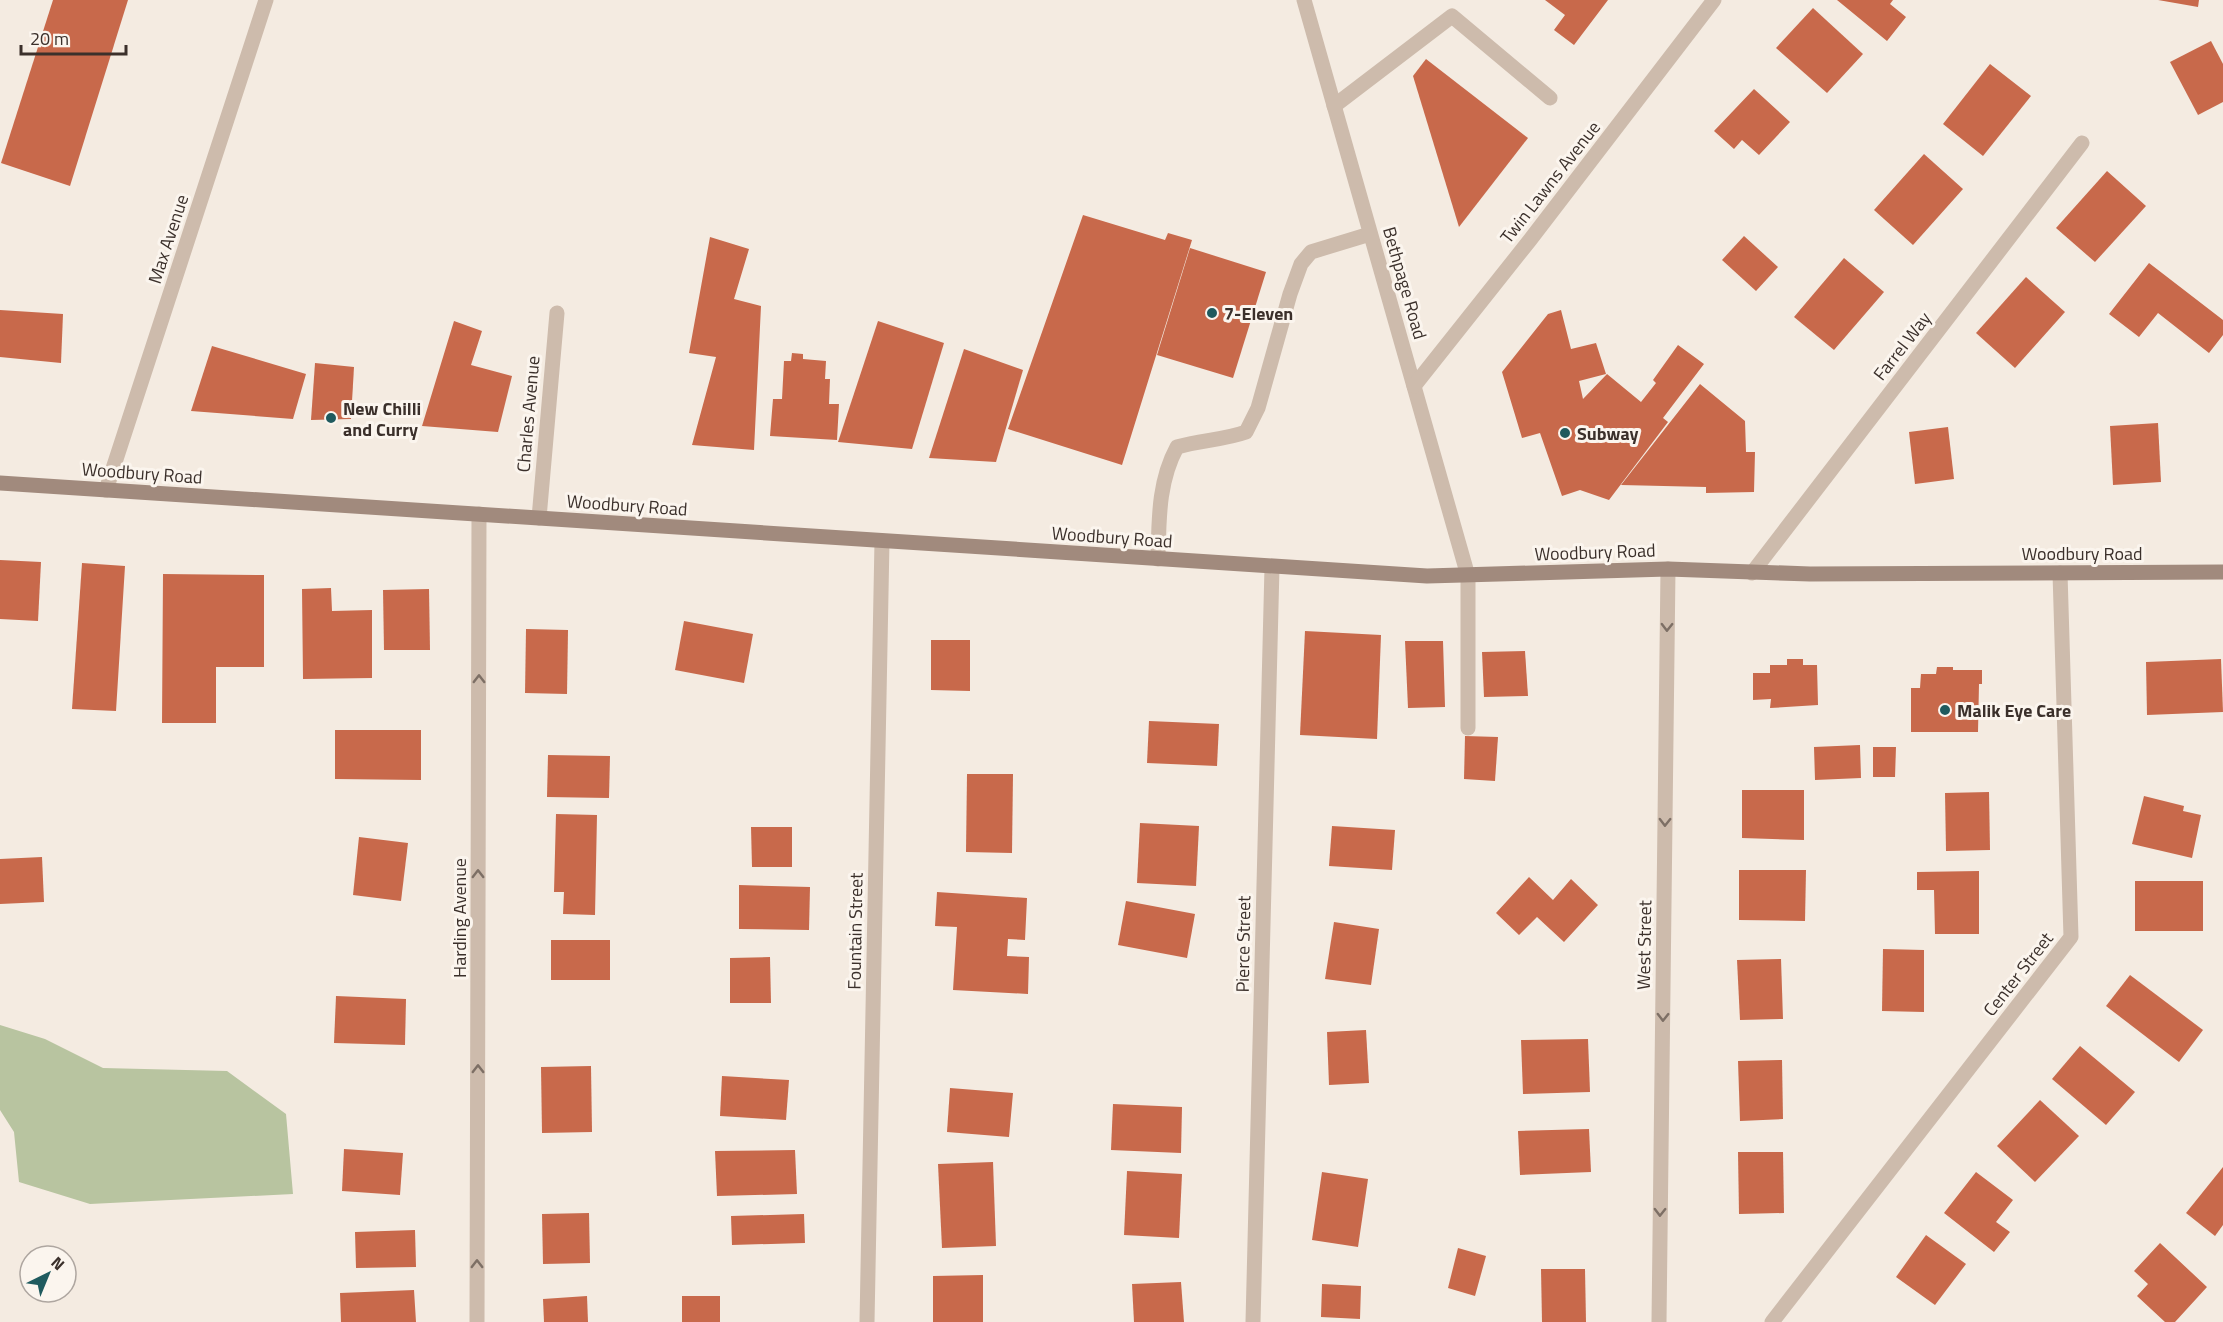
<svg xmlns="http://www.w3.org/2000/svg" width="2223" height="1322" font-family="'Titillium Web',sans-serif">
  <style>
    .green { fill: #b8c4a0 }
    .building { fill: #c8694b }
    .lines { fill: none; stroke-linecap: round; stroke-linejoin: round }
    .lane { stroke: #cdbbac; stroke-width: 15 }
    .street { stroke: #cdbbac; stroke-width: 15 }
    .secondary { stroke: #a18a7d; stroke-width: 15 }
    .oneway { stroke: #7d6f65 }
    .poi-dot { fill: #1f5a5e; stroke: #fbf5ee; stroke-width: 2 }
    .labels { text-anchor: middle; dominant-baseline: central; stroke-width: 6; stroke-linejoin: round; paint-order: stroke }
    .street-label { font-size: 18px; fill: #3b302b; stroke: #fbf5ee }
    .poi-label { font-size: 18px; font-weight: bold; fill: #3b302b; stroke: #fbf5ee; text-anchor: start }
  </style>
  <rect width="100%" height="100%" fill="#f4ebe1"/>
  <!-- green -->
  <path class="green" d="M0,1025L45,1039L103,1068L227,1071L286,1114L293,1194L90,1204L19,1182L14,1132L0,1110Z"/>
  <!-- building -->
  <g class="building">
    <path d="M53,0H128L70,186L1,163Z"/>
    <path d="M1545,0H1608L1574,45L1554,30L1565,15Z"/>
    <path d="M1837,0H1893L1890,4L1906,17L1887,41Z"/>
    <path d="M2158,0H2199L2198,7Z"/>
    <path d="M1813,8L1863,54L1827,93L1776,48Z"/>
    <path d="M2211,41L2223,64V102L2198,115L2170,62Z"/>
    <path d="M1426,59L1528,138L1459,227L1413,76Z"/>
    <path d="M1990,64L2031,96L1983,156L1943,124Z"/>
    <path d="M1754,89L1790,122L1759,155L1742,140L1734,149L1714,131Z"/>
    <path d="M1924,154L1963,189L1913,245L1874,210Z"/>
    <path d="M2107,171L2146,206L2095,262L2056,228Z"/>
    <path d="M1083,215L1165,240L1168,233L1192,240L1122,465L1008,429Z"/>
    <path d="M1744,236L1778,267L1756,291L1722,260Z"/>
    <path d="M710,237L749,249L734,299L761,306L754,450L692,445L716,357L689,353Z"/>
    <path d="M1190,248L1266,272L1233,378L1157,355Z"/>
    <path d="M1844,258L1884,292L1834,350L1794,317Z"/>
    <path d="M2149,263L2223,320V335L2209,353L2158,313L2139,337L2109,314Z"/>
    <path d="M2026,277L2065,312L2015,368L1976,333Z"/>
    <path d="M0,310L63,314L61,363L0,357Z"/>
    <path d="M1561,310L1571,349L1596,343L1606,374L1579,381L1583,399L1607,374L1641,402L1656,383L1653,380L1678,345L1704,364L1663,418L1668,422L1609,500L1580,490L1562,496L1540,433L1522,438L1502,372L1548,314Z"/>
    <path d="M454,321L482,331L471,365L512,376L498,432L422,426Z"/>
    <path d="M878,321L944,343L912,449L838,442Z"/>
    <path d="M212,346L306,374L293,419L191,411Z"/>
    <path d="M964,349L1023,370L996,462L929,458Z"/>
    <path d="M792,353L803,354V359L826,361L825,379H830L829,404H839L837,440L770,436L773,399H782L784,361H791Z"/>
    <path d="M315,363L354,367L351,419L311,420Z"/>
    <path d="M1700,384L1745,421L1746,452H1755L1754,492L1706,493V487L1621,485Z"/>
    <path d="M2158,423L2161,482L2113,485L2110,426Z"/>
    <path d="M1948,427L1954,479L1915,484L1909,432Z"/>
    <path d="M0,560L41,562L38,621L0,619Z"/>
    <path d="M82,563L125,566L116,711L72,709Z"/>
    <path d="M163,574L264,575V667H216V723H162Z"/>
    <path d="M331,588L332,611L372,610V678L303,679L302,589Z"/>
    <path d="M429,589L430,650H384L383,590Z"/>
    <path d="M684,621L753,634L744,683L675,670Z"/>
    <path d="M526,629L568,630L567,694L525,693Z"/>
    <path d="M1305,631L1381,635L1377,739L1300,735Z"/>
    <path d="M931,640H970V691L931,690Z"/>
    <path d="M1405,641H1443L1445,707L1408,708Z"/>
    <path d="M1525,651L1528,696L1484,697L1482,652Z"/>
    <path d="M1787,659H1803V665H1817L1818,705L1770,708L1771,699L1753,700V673H1770V665H1787Z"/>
    <path d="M2221,659L2223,712L2147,715L2146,662Z"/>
    <path d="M1937,667H1953V670H1982V684H1979L1978,732H1911V688H1920L1921,674H1936Z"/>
    <path d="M1149,721L1219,724L1217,766L1147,763Z"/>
    <path d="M335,730H421V780L335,779Z"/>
    <path d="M1465,736L1498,737L1495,781L1464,779Z"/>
    <path d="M1860,745L1861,778L1815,780L1814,747Z"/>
    <path d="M1873,747H1896L1895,777H1873Z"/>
    <path d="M548,755L610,756L609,798L547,797Z"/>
    <path d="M967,774H1013L1012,853L966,852Z"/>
    <path d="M1742,790H1804V840L1742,838Z"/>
    <path d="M1989,792L1990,850L1946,851L1945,793Z"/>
    <path d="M2144,796L2184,806L2183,811L2201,815L2192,858L2132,844Z"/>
    <path d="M556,814L597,815L595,915L563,914L564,892H554Z"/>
    <path d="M1140,823L1199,826L1196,886L1137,883Z"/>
    <path d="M1332,826L1395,830L1392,870L1329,866Z"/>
    <path d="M751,827H792V867H752Z"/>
    <path d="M359,837L408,843L401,901L353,895Z"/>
    <path d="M42,857L44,902L0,904V859Z"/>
    <path d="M1739,870H1806L1805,921L1739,920Z"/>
    <path d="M1979,871V934H1935L1934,890H1917V872Z"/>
    <path d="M1529,877L1553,900L1571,879L1598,905L1564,942L1537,917L1519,935L1496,913Z"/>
    <rect x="2135" y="881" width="68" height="50"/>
    <path d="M739,885L810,887L809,930L739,929Z"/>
    <path d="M937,892L1027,898L1025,940L1008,939L1007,956L1029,957L1028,994L953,990L957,927L935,926Z"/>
    <path d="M1126,901L1195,914L1187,958L1118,945Z"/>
    <path d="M1334,922L1379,929L1371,985L1325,979Z"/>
    <rect x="551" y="940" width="59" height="40"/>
    <path d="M1883,949L1924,950V1012L1882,1011Z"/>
    <path d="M770,957L771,1003H730V958Z"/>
    <path d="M1781,959L1783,1019L1740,1020L1737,960Z"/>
    <path d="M2130,975L2203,1030L2179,1062L2106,1006Z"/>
    <path d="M336,996L406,999L405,1045L334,1043Z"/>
    <path d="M1366,1030L1369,1083L1329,1085L1327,1032Z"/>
    <path d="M1588,1039L1590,1092L1523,1094L1521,1040Z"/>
    <path d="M2080,1046L2135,1092L2106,1125L2052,1079Z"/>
    <path d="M1782,1060L1783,1119L1740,1121L1738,1061Z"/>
    <path d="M591,1066L592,1132L542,1133L541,1067Z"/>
    <path d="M722,1076L789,1080L786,1120L720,1116Z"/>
    <path d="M950,1088L1013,1093L1009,1137L947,1132Z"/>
    <path d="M2040,1100L2079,1136L2035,1182L1997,1146Z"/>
    <path d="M1113,1104L1182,1107L1181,1153L1111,1150Z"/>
    <path d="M1589,1129L1591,1172L1520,1175L1518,1131Z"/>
    <path d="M344,1149L403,1153L400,1195L342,1191Z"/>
    <path d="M795,1150L797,1194L717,1196L715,1151Z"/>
    <path d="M1738,1152H1783L1784,1213L1739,1214Z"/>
    <path d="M993,1162L996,1246L942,1248L938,1164Z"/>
    <path d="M2223,1167V1225L2215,1236L2186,1213Z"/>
    <path d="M1127,1171L1182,1174L1179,1238L1124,1235Z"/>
    <path d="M1322,1172L1368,1179L1358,1247L1312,1240Z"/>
    <path d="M1976,1172L2013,1200L1996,1222L2010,1232L1994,1252L1944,1213Z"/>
    <path d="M589,1213L590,1263L543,1264L542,1214Z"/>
    <path d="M804,1214L805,1243L732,1245L731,1216Z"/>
    <path d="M415,1230L416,1267L356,1268L355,1232Z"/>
    <path d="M1926,1235L1966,1264L1935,1305L1896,1277Z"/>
    <path d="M2160,1243L2207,1287L2175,1322H2165L2137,1296L2148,1284L2134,1271Z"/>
    <path d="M1458,1248L1486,1256L1475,1296L1448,1288Z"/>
    <path d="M1541,1269H1585L1586,1322H1542Z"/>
    <path d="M983,1275V1322H933V1276Z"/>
    <path d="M1181,1282L1184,1322H1134L1132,1284Z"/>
    <path d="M1322,1284L1361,1286L1360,1319L1321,1317Z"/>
    <path d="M414,1290L416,1322H341L340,1293Z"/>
    <path d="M587,1296L588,1322H544L543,1299Z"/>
    <rect x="682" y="1296" width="38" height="26"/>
  </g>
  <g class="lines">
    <!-- lane -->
    <g class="lane">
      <path d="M1334,106L1452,16L1550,98"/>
      <path d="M1158,559C1159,520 1158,482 1177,447C1200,440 1224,440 1246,432L1258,408L1290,294L1301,264L1311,252L1370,234"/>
      <path d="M1468,576V728"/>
    </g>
    <!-- street -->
    <g class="street">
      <path d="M1304,0L1468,576"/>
      <path d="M1414,386L1530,240L1714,0"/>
      <path d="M106,490L266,0"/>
      <path d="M539,518L557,313"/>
      <path d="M1752,573L2082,143"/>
      <path d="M477,1322L479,514"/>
      <path d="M867,1322L882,541"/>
      <path d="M1253,1322L1272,567"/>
      <path d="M1659,1322L1668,569"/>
      <path d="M1772,1322L2071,937L2060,573"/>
    </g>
    <!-- secondary -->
    <path class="secondary" d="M0,483L1427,576L1668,569L1810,574L2223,572"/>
  </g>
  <!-- one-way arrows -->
  <defs><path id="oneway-chevron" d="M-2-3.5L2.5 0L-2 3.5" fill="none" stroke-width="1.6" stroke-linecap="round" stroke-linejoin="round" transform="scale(1.5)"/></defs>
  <g class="oneway">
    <use href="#oneway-chevron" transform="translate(1667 627) rotate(91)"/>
    <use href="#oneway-chevron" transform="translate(479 679) rotate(-90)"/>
    <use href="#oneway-chevron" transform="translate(1665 822) rotate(91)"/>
    <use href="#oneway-chevron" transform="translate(478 874) rotate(-90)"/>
    <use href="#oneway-chevron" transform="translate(1663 1017) rotate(91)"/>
    <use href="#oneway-chevron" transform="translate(478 1069) rotate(-90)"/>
    <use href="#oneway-chevron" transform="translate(1660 1212) rotate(91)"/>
    <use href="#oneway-chevron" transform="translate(477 1264) rotate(-90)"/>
  </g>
  <!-- markers -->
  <g class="poi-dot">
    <circle cx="1212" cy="313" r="6"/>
    <circle cx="331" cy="418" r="6"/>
    <circle cx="1565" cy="433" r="6"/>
    <circle cx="1945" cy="710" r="6"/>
  </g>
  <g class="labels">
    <!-- street labels -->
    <g class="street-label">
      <text transform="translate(1550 182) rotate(-52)">Twin Lawns Avenue</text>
      <text transform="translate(168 239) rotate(-72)">Max Avenue</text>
      <text transform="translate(1405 283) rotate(74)">Bethpage Road</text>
      <text transform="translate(1902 346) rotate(-52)">Farrel Way</text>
      <text transform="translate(528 414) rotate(-85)">Charles Avenue</text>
      <text transform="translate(142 473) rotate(4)">Woodbury Road</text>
      <text transform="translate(627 505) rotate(4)">Woodbury Road</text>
      <text transform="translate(1112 537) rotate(4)">Woodbury Road</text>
      <text transform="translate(1595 552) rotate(-2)">Woodbury Road</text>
      <text x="2082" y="553">Woodbury Road</text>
      <text transform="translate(459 918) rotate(-90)">Harding Avenue</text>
      <text transform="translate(855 931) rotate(-89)">Fountain Street</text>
      <text transform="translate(1243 944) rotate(-89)">Pierce Street</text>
      <text transform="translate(1644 945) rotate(-89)">West Street</text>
      <text transform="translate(2018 974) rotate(-52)">Center Street</text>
    </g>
    <!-- poi labels -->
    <g class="poi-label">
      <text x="1224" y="313">7-Eleven</text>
      <text x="343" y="408">New Chilli<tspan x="343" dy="21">and Curry</tspan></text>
      <text x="1577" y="433">Subway</text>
      <text x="1957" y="710">Malik Eye Care</text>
    </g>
  </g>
  <!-- north arrow -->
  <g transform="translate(48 1274) rotate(43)"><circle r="28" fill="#fbf5ee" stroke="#aea6a0" stroke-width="1.5"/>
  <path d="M0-4.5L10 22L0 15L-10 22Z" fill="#1f5a5e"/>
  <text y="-9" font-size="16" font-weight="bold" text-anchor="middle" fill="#3b302b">N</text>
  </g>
  <!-- scale -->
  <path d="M21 45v9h105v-9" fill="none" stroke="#3b302b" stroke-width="3"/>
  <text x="30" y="45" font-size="18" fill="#3b302b" stroke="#fbf5ee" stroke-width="4.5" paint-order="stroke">20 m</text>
</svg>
